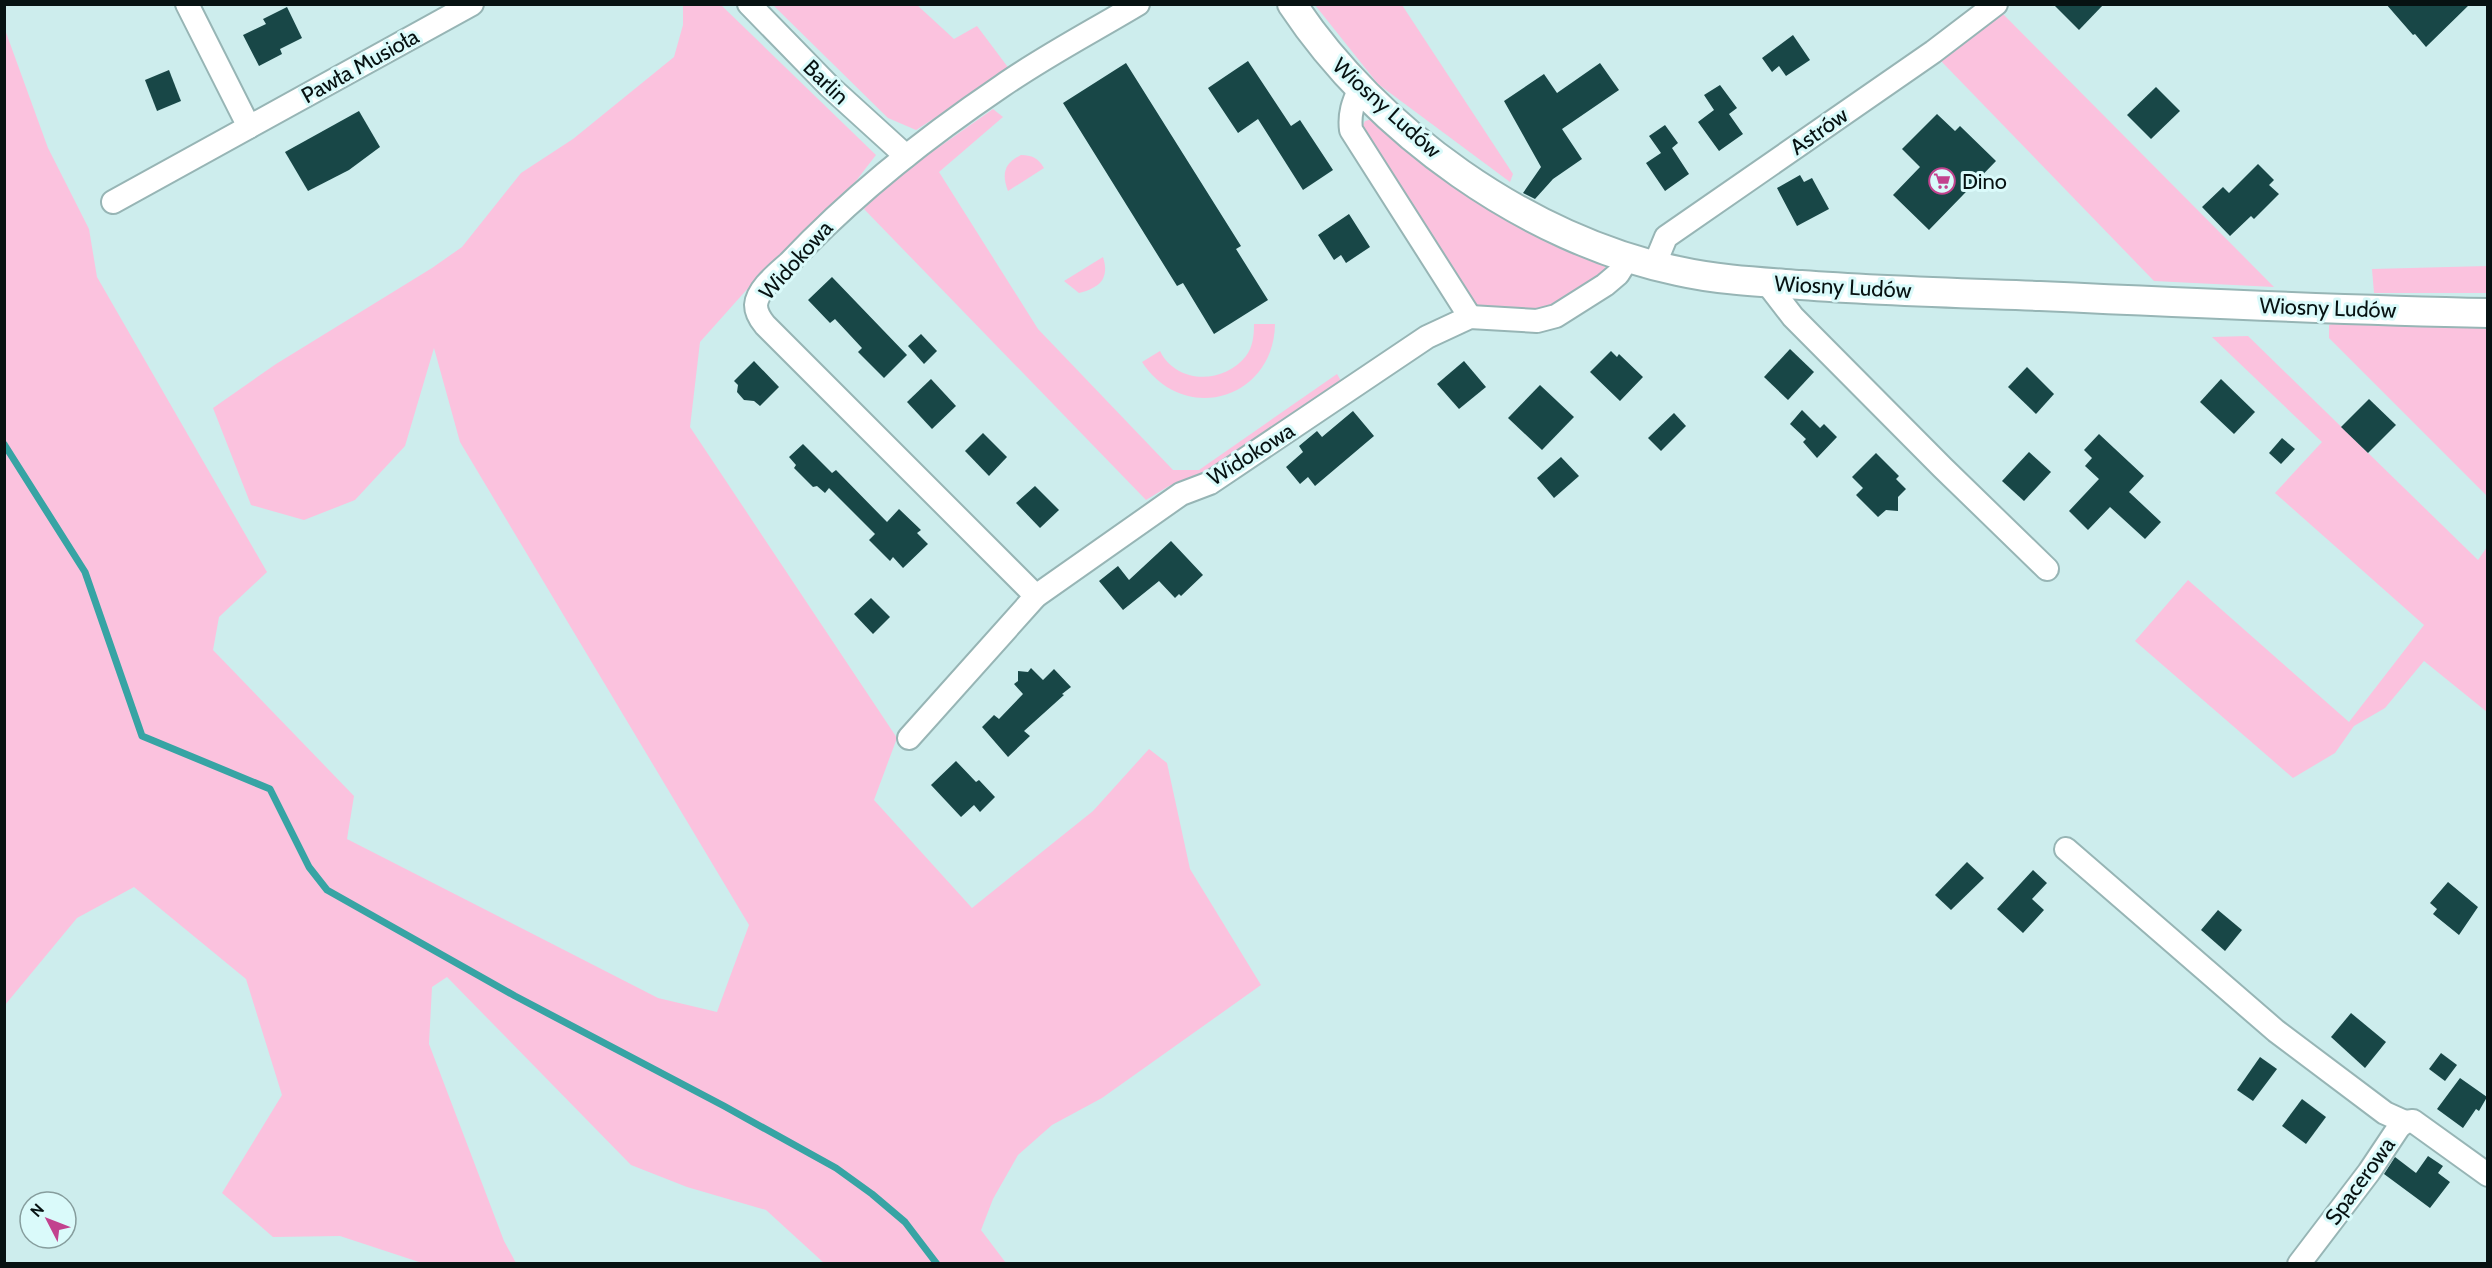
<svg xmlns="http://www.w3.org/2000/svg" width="2492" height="1268" font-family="Cabin,sans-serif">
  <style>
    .green { fill: #fbc2de }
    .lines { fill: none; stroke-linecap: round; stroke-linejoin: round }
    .stream { stroke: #37a4a4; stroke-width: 7 }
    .building { fill: #184747 }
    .minor-casing { stroke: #97b5b5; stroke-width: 26 }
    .tertiary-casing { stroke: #97b5b5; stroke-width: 32 }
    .minor { stroke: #fff; stroke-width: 22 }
    .tertiary { stroke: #fff; stroke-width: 28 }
    .labels { text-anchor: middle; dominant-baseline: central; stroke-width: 6; stroke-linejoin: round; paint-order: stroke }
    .street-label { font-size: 22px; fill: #071212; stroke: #dafafa }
    .poi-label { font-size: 22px; fill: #071212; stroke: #dafafa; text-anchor: start }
  </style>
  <rect width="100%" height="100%" fill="#cdeded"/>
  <!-- green -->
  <g class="green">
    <path d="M683,5H721L876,155L849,190L758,277L700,342L690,427L897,738L874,800L972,908L1093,811L1149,749L1167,763L1190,869L1261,985L1102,1098L1052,1125L1018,1155L993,1199L981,1230L1006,1263H824L766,1210L687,1187L631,1165L447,977L432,987L429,1044L504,1241L516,1263H422L340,1236L273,1237L222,1193L282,1095L246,979L134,887L77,918L5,1005L4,27L48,148L89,229L97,277L267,572L219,617L213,650L354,796L347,839L658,998L717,1012L749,925L460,442L434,348L405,446L355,500L304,520L251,505L213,408L276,364L432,268L462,247L521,173L573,139L674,57L683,25Z"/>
    <path d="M773,5H917L954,39L977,26L1010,70L916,130L888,118Z"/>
    <path d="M1315,5H1402L1513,174L1510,182L1378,84Z"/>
    <path d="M2002,13L2274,287L2154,281L1940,60Z"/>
    <path d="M993,109L1003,117L939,172L1038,329L1173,470H1199L1337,374L1344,386L1211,474L1169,486L1146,500L864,209L881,188Z"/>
    <path d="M1376,118L1605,264V272L1599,283L1536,315L1474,310L1361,129L1365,121Z"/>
    <path d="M1021,155C1032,155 1038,158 1044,168L1008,191C1001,173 1005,163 1021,155Z"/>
    <path d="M1103,257C1110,279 1099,288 1079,293L1064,281Z"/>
    <path d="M2487,266V293H2374L2372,269Z"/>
    <path d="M2348,318L2487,327V496L2329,338V325Z"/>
    <path d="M1254,324H1275C1274,399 1184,426 1142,362L1160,351C1177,385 1224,384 1246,356C1253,347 1254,335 1254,324Z"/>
    <path d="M2248,336L2478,560L2487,547V712L2424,661L2385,708L2354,726L2335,753L2293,778L2135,641L2188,580L2349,722L2424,625L2275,493L2322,442L2212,337Z"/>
  </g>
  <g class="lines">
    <!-- stream -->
    <path class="stream" d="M4,444L85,572L142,736L270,789L309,867L327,890L515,996L724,1106L836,1168L872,1194L905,1222L937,1264"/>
  </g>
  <!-- building -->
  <g class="building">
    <path d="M2053,4H2104L2079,30Z"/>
    <path d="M2386,4H2470L2426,47L2415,34L2413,35Z"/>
    <path d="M287,7L302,38L280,49L282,54L259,66L243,35L266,24L263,19Z"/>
    <path d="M1793,35L1810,60L1786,76L1779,66L1772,72L1762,58Z"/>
    <path d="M1248,61L1291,126L1300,120L1333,170L1303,190L1258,119L1238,133L1208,88Z"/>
    <path d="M1126,63L1241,246L1236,249L1268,300L1214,334L1183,283L1177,286L1063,103Z"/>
    <path d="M1600,63L1619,90L1562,129L1582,159L1553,179L1535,199L1523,193L1541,167L1504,101L1544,74L1557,93Z"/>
    <path d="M169,70L181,101L157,111L145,80Z"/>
    <path d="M1720,85L1737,108L1729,114L1743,134L1719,151L1698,122L1714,110L1704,95Z"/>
    <path d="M2156,87L2180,111L2151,139L2127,115Z"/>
    <path d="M359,111L380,147L349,170L308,191L285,152Z"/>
    <path d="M1937,114L1955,131L1960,126L1996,161L1929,230L1893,195L1920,167L1902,149Z"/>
    <path d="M1665,125L1678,143L1672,148L1689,174L1665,191L1646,163L1661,153L1649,136Z"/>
    <path d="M2258,164L2274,180L2269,185L2279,194L2254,219L2251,216L2230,236L2202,207L2223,187L2229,193Z"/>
    <path d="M1800,175L1804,182L1812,178L1829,209L1797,226L1777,188Z"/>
    <path d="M1349,214L1370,247L1346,263L1341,255L1334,260L1318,235Z"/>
    <path d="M832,277L907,355L884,378L858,352L862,348L835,319L830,323L808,300Z"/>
    <path d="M921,334L937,351L924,364L908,346Z"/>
    <path d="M1790,349L1814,372L1788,400L1764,377Z"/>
    <path d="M1611,351L1617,357L1619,354L1643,377L1620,401L1590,372Z"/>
    <path d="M754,361L779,387L760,406L754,401L744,400L737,392L738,385L734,381Z"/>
    <path d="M1464,361L1486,387L1459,409L1437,384Z"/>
    <path d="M2027,367L2054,394L2036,414L2008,387Z"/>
    <path d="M931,379L956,406L932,429L907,402Z"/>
    <path d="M2221,379L2255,412L2234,434L2200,402Z"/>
    <path d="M1540,385L1574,417L1542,450L1508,418Z"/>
    <path d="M2369,399L2396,425L2368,453L2341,427Z"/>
    <path d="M1802,410L1820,428L1824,424L1837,437L1817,458L1803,442L1806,439L1790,424Z"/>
    <path d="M1353,411L1374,436L1315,486L1308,477L1300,484L1286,467L1303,452L1299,446L1317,431L1322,437Z"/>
    <path d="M1674,413L1686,426L1661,451L1648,438Z"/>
    <path d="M983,433L1007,457L989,476L965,451Z"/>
    <path d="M2099,434L2144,476L2129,492L2161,522L2145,539L2110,507L2088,530L2069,511L2099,479L2085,466L2092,458L2084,450Z"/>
    <path d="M2282,438L2295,449L2281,464L2269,453Z"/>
    <path d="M803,444L832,473L836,470L887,522L899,509L921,530L917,533L928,544L903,568L893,557L890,561L869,540L875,534L829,488L825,493L817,486L813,487L794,468L796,465L789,457Z"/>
    <path d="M2029,452L2051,472L2024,501L2002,481Z"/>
    <path d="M1876,453L1899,476L1896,479L1906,489L1898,497V511L1886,510L1878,517L1856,495L1863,488L1852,477Z"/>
    <path d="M1561,457L1579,476L1554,498L1537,478Z"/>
    <path d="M1035,486L1059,510L1040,528L1016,503Z"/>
    <path d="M1171,541L1203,575L1181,596L1179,594L1175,598L1159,581L1123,610L1099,581L1118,566L1129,580Z"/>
    <path d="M871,598L890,617L873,634L854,614Z"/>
    <path d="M1031,668L1043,680L1054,669L1071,687L1062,694L1064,695L1024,731L1030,736L1008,757L982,727L994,715L999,719L1023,694L1014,684L1018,681V671L1028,672Z"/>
    <path d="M956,761L976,782L979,780L995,797L980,812L974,805L961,817L931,785Z"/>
    <path d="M1967,862L1984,878L1951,910L1935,895Z"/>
    <path d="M2033,870L2047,883L2032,899L2044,910L2023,933L1997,909Z"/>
    <path d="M2448,882L2478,907L2459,935L2433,914L2437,909L2430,903Z"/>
    <path d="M2218,910L2242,930L2225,951L2201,930Z"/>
    <path d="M2351,1013L2386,1042L2365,1068L2331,1037Z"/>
    <path d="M2441,1053L2457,1065L2445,1081L2429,1069Z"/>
    <path d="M2260,1057L2277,1069L2253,1101L2237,1090Z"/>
    <path d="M2460,1078L2487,1097L2479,1111L2476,1109L2463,1128L2437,1109Z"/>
    <path d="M2302,1099L2326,1117L2306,1144L2282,1126Z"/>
    <path d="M2428,1156L2443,1166L2438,1173L2450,1182L2430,1208L2384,1174L2395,1157L2416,1173Z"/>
  </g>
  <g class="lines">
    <!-- minor casing -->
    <g class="minor-casing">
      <g id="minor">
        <path d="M187,4L249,127"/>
        <path d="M749,4L829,86L906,156"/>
        <path d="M1360,88C1353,103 1349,114 1351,130L1470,317"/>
        <path d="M113,202L472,4"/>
        <path d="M1654,266L1666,237L1933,52L1996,4"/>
        <path d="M1766,282L1793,317L1943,468L2047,569"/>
        <path d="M1036,596L765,325C760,319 756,313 756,305C757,289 778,273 789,263C853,195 925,138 1002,86C1045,56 1093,31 1138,4"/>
        <path d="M909,738L1036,596L1181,494L1210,483L1427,337L1470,317L1537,321L1556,316L1605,285L1618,274L1628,258"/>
        <path d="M2066,849L2276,1031L2385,1113L2405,1122"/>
        <path d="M2299,1264L2369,1172L2399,1127L2405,1122L2413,1121L2488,1175"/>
      </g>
    </g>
    <!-- tertiary casing -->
    <g class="tertiary-casing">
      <path id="tertiary" d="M1292,4C1376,131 1528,240 1678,271C1718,280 1760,282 1801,285C1880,291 1960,293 2040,296C2189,303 2338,310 2488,313"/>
    </g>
    <!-- minor -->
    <use href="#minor" class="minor"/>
    <!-- tertiary -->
    <use href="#tertiary" class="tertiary"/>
  </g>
  <!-- icons -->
  <defs>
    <g id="supermarket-ring" transform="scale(1.35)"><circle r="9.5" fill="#dafafa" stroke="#c2428e" stroke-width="1.5"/><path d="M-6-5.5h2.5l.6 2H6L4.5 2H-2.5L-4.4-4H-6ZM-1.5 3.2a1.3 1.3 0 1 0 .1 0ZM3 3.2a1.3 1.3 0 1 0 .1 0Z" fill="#c2428e"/></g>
  </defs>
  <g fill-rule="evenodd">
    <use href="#supermarket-ring" x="1942" y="181"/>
  </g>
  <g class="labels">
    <!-- street labels -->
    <g class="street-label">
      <text transform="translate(360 66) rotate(-29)">Pawła Musioła</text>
      <text transform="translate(826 82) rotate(44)">Barlin</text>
      <text transform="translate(1387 108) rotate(42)">Wiosny Ludów</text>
      <text transform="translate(1819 131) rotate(-35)">Astrów</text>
      <text transform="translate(796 260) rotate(-48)">Widokowa</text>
      <text transform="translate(1843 287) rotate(3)">Wiosny Ludów</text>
      <text transform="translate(2328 308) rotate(2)">Wiosny Ludów</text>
      <text transform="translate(1251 454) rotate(-32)">Widokowa</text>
      <text transform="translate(2360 1181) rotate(-54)">Spacerowa</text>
    </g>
    <!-- poi labels -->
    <g class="poi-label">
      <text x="1962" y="181">Dino</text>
    </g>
  </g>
  <!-- border -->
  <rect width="2492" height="1268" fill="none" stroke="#071212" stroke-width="12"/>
  <!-- north arrow -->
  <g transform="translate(48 1220) rotate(312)"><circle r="28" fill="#dafafa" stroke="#869d9d" stroke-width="1.5"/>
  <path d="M0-4.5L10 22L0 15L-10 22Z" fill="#c2428e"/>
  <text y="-9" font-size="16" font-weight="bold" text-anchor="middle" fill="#071212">N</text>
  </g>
</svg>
